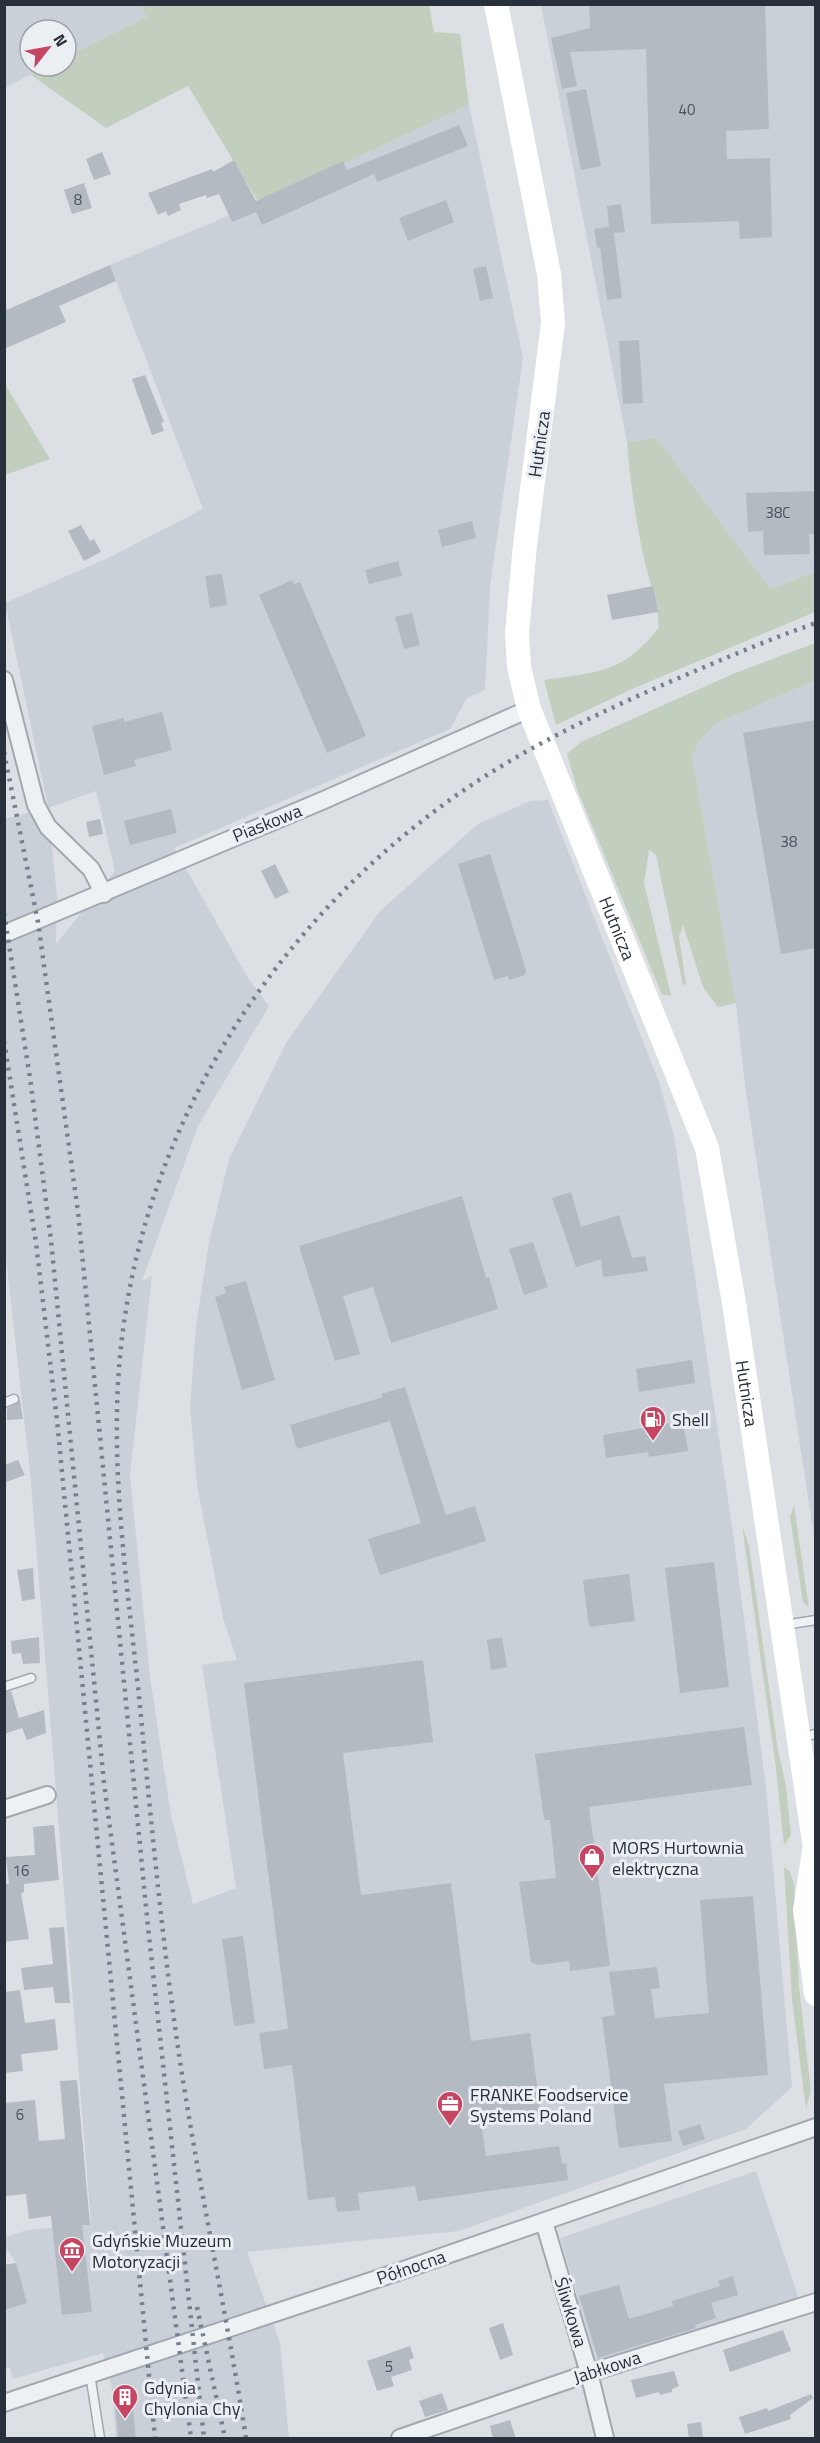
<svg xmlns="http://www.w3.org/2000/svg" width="820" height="2443" font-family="'Titillium Web',sans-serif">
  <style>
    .built { fill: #cad0d7; fill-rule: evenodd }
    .green { fill: #c3cfbe }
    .building { fill: #b4bac2 }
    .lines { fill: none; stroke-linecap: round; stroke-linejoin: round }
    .service-casing { stroke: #a2a8af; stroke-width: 11 }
    .minor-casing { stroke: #a2a8af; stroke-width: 20 }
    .service { stroke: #eef1f4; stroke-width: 8 }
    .minor { stroke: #eef1f4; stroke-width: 16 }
    .secondary { stroke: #fff; stroke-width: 24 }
    .rail { stroke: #76818e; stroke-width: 4.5; stroke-dasharray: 3 6; stroke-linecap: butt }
    .labels { text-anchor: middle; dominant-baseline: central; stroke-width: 6; stroke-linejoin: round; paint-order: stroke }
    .number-label { font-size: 15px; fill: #4a525d }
    .street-label { font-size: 18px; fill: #27303b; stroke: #ebeff3 }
    .poi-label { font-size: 18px; fill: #27303b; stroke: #ebeff3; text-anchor: start }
  </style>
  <rect width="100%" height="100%" fill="#dce0e5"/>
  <!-- built -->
  <g class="built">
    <path d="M5,5H140L147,17L66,57V30H30V66H48L5,88Z"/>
    <path d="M541,5H815V572L772,590L657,438L627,442Z"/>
    <path d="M469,105L523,358L490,587L485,690L467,698L450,729L174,848L248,978L269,1006L198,1126L142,1281L152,1276L130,1475L150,1677L171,1815L193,1904L236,1888L202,1665L237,1660L223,1618L197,1485L190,1407L196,1326L209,1242L229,1159L286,1043L380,911L478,824L530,801L548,800L659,1082L674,1136L732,1526L766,1787L792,2087L746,2129L459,2231L247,2252L280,2343L289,2438H116L112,2388L103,2353L13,2379L10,2368L5,2369L4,2265L16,2263L5,2246V2237L27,2230L91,2224L30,1471L4,1241L5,819L48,807L5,603L108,558L203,509L110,265L259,203ZM96,791L115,871L56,944L57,897L48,808Z"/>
    <path d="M815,681V1543L745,1086L736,1003L692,757L700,741L715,724Z"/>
    <path d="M756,2171L799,2299L597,2363L560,2238Z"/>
  </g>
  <!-- green -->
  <g class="green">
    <path d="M140,5H429L434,32L460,34L469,105L259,203L188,86L106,128L31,75L48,66H66V57L147,17Z"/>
    <path d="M5,384L50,459L5,475H4Z"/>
    <path d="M657,438L771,589L815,572V612L632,689L556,725L544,680C598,672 624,673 659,627C658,601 648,579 643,554C635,516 630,480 627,442Z"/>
    <path d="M815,643V681L715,724L700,741L692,757L736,1003L718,1007L703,987L683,925L679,937L686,984L683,985L656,855L649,850L644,883L671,995H662L577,789L567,754L581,742L735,673Z"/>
    <path d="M794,1505L809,1608L803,1602L790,1517Z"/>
    <path d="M742,1525L749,1546L778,1751L786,1785L791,1835L784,1845L776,1768Z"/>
    <path d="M784,1867L790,1872L794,1884L799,1987L811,2091L806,2109L792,2000Z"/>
  </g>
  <!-- building -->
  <g class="building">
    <path d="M589,4H765L769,129L726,131L727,159L770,158L772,237L740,239L739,221L651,224L646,49L570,52L577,86L562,89L551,38L590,28Z"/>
    <path d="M586,89L601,166L581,170L566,93Z"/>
    <path d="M459,125L468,146L377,182L374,174L262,225L256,212L232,222L219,194L207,198L206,195L179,204L181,210L168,216L166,211L158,215L148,193L212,169L213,172L234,160L256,201L343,161L347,170Z"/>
    <path d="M102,152L111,174L94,180L86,159Z"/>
    <path d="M84,183L92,208L72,214L64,190Z"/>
    <path d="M446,200L454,222L408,241L399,218Z"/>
    <path d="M621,204L625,232L614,233L622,298L607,300L600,247L597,248L594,229L609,227L607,206Z"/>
    <path d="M110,265L116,281L59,306L66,322L4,349V311Z"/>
    <path d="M486,266L493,298L480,301L473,269Z"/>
    <path d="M639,340L643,403L623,404L619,341Z"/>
    <path d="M145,375L164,422L161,423L164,431L152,435L132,379Z"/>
    <path d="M816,491V534H809L810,554L764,555L763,531L748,532L746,493Z"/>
    <path d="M472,521L476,538L442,547L438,530Z"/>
    <path d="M81,525L90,541L94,539L101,552L84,561L68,531Z"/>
    <path d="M398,561L402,576L369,584L365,570Z"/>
    <path d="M222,574L227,605L210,608L205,576Z"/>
    <path d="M292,580L294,584L300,582L366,736L327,753L259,595Z"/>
    <path d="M653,586L658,612L612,620L607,595Z"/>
    <path d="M412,613L420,645L404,649L395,617Z"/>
    <path d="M162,712L172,750L134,760L136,766L104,775L92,726L124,718V722Z"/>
    <path d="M816,720V948L781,954L743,733Z"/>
    <path d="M171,809L177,833L130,845L124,821Z"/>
    <path d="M100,819L103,834L89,837L86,822Z"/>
    <path d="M490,854L526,970L525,975L509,980L508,976L494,980L458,864Z"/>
    <path d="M275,864L289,892L275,899L261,871Z"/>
    <path d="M571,1192L581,1227L619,1215L632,1258L645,1256L648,1271L603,1277L601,1259L576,1267L552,1198Z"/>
    <path d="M462,1196L486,1278L489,1277L498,1309L391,1343L373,1287L343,1296L360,1354L335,1361L299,1246Z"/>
    <path d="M533,1242L548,1287L524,1295L509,1249Z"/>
    <path d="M246,1281L275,1380L242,1390L215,1297L226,1293L224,1287Z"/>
    <path d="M692,1360L695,1383L639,1392L636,1369Z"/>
    <path d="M405,1387L446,1515L475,1506L486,1541L380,1575L368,1539L421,1523L390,1421L297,1449L290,1425L383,1397L381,1394Z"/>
    <path d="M20,1400L23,1419L7,1420V1409Z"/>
    <path d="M683,1421L688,1451L649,1457L648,1452L606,1458L603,1435Z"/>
    <path d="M18,1460L25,1475L4,1483V1465Z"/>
    <path d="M714,1562L729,1687L680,1693L665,1568Z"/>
    <path d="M33,1568L35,1599L22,1601L17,1570Z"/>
    <path d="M629,1574L635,1621L589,1627L583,1580Z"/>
    <path d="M39,1637L40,1663L23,1664L21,1653L12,1654L11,1641Z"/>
    <path d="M502,1637L507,1667L491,1670L487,1640Z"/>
    <path d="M423,1660L433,1742L343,1753L361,1895L451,1883L471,2041L530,2033L541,2115L481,2123L486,2156L559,2146L562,2164L566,2163L568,2180L418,2201L415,2186L358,2193L360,2210L337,2212L335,2197L308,2200L292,2065L264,2069L259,2033L288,2029L244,1683Z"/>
    <path d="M11,1691L19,1718L44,1710L46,1733L27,1740L22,1728L4,1734V1693Z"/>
    <path d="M744,1727L752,1785L589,1807L610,1966L570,1971L569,1961L538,1965L531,1962L519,1882L556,1878L550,1820H545L543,1813L535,1754Z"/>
    <path d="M54,1825L59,1880L24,1884V1892L21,1893L29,1939L4,1942V1884H9L6,1857L35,1855L33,1827Z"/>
    <path d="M753,1896L768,2075L664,2084L672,2141L619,2148L602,2017L615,2015L609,1972L657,1967L660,1988L651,1989L655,2018L709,2013L700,1900Z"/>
    <path d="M64,1927L70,2003H55L53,1987L24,1990L21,1968L53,1964L49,1928Z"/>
    <path d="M243,1936L255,2023L234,2026L222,1939Z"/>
    <path d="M20,1990L25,2023L55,2019L58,2050L21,2054L23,2071L4,2073V1992Z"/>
    <path d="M77,2080L90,2225H82L92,2312L62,2315L51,2216L29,2219L26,2194L4,2196V2103L35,2100L39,2141L65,2139L60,2081Z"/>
    <path d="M700,2124L705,2139L683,2146L678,2131Z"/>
    <path d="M16,2263L27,2303L4,2310V2265Z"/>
    <path d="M733,2276L738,2295L711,2303L716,2318L695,2325L696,2328L598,2358L579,2296L619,2285L629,2319L673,2306L672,2301L720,2286L718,2281Z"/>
    <path d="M503,2323L513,2355L500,2360L489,2328Z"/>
    <path d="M783,2330L791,2351L730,2372L723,2350Z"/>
    <path d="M410,2346L414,2358L409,2360L412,2370L391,2377L394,2386L377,2391L367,2361Z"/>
    <path d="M674,2371L679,2386L672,2389V2392L660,2395L659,2392L636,2398L631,2380Z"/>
    <path d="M442,2393L448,2410L425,2417L419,2401Z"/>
    <path d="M811,2394L813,2398L790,2415L791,2419L745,2434L739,2417L767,2408L768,2411Z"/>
    <path d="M132,2400L136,2439H118L115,2402Z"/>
    <path d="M510,2420L516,2439H493L490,2426Z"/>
    <path d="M701,2422L703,2438L689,2439L687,2424Z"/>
  </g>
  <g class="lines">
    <!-- service casing -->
    <g class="service-casing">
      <g id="service">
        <path d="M4,1403L14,1399"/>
        <path d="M784,1625L816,1620"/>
        <path d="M4,1687L31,1678"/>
        <path d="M800,1737L816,1734"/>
        <path d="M90,2374L100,2438"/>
      </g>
    </g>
    <!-- minor casing -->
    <g class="minor-casing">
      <g id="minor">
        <path d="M4,680L36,805L48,827L91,869L104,894"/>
        <path d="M4,934L324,800L529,709"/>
        <path d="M4,1809L47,1795"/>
        <path d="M544,2222L589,2373L605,2438"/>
        <path d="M4,2403L389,2275L816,2127"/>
        <path d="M400,2438L589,2373L816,2302"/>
      </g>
    </g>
    <!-- service -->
    <use href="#service" class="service"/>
    <!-- minor -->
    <use href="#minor" class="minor"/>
    <!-- secondary -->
    <g class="secondary">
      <path id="s1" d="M496,4L549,274L553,323L525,545L517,633L519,667L529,709L707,1148L734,1303L816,1855"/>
      <path d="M814,1851L805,1910L816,1994"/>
    </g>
    <!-- rail -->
    <g class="rail">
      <path d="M4,752L38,922L78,1212L148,1927L204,2438"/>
      <path d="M4,913L30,1078L51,1240L104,1783L191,2438"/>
      <path d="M4,1041L36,1243L57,1420L155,2438"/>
      <path d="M197,2307L225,2438"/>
      <path d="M246,2438C227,2317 201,2196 182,2074C163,1952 152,1829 140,1707C128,1585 107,1460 122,1338C148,1120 276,923 454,797C522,749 598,713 674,680C721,660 767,640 816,623"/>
    </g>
  </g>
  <!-- icons -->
  <defs>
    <g id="fuel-pin" transform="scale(1.35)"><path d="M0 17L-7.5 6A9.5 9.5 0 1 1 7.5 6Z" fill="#c64563" stroke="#ebeff3"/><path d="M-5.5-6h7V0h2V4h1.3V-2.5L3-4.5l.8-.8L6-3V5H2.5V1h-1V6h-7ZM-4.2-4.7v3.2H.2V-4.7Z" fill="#fff"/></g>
    <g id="shop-pin" transform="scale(1.35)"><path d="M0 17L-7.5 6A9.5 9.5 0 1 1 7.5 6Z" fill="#c64563" stroke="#ebeff3"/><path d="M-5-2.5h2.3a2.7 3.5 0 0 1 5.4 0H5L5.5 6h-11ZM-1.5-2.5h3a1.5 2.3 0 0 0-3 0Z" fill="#fff"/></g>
    <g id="office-pin" transform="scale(1.35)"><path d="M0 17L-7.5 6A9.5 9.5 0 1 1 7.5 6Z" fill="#c64563" stroke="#ebeff3"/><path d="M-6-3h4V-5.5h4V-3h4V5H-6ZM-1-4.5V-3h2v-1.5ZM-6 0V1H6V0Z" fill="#fff"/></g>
    <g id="museum-pin" transform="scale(1.35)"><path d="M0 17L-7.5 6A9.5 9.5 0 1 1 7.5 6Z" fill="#c64563" stroke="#ebeff3"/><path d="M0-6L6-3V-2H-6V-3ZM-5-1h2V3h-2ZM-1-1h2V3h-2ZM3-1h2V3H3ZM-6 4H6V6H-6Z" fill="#fff"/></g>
    <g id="building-pin" transform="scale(1.35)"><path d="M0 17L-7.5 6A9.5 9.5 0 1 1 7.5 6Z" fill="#c64563" stroke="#ebeff3"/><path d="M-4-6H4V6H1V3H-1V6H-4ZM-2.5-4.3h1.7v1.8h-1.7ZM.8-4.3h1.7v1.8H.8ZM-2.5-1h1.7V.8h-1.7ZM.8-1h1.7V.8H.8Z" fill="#fff"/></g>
  </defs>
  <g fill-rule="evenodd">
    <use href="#fuel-pin" x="653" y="1419"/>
    <use href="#shop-pin" x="592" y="1857"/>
    <use href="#office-pin" x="450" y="2104"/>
    <use href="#museum-pin" x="72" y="2250"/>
    <use href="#building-pin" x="125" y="2397"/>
  </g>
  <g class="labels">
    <!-- number labels -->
    <g class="number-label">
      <text x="687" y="109">40</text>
      <text x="78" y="199">8</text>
      <text x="778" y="512">38C</text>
      <text x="789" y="841">38</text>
      <text x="21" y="1870">16</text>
      <text x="20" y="2114">6</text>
      <text x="389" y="2366">5</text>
    </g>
    <!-- street labels -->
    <g class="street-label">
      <text transform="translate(539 444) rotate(-82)">Hutnicza</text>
      <text transform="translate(267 823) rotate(-22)">Piaskowa</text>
      <text stroke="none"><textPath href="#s1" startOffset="950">Hutnicza</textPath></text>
      <text stroke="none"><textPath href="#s1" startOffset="1436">Hutnicza</textPath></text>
      <text transform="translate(411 2267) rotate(-19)">Północna</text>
      <text transform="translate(571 2312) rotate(73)">Śliwkowa</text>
      <text transform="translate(607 2367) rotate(-18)">Jabłkowa</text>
    </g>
    <!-- poi labels -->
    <g class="poi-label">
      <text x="672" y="1419">Shell</text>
      <text x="612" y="1847">MORS Hurtownia<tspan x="612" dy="21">elektryczna</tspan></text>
      <text x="470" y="2094">FRANKE Foodservice<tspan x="470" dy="21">Systems Poland</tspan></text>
      <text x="92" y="2240">Gdyńskie Muzeum<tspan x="92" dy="21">Motoryzacji</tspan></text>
      <text x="144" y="2387">Gdynia<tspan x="144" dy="21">Chylonia Chy</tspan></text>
    </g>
  </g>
  <!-- border -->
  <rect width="820" height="2443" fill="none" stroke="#27303b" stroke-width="12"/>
  <!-- north arrow -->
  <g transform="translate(48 48) rotate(59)"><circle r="28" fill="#ebeff3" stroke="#9da3a9" stroke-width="1.5"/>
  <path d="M0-4.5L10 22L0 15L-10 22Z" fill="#c64563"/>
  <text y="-9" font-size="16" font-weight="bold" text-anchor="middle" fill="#27303b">N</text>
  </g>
</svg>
